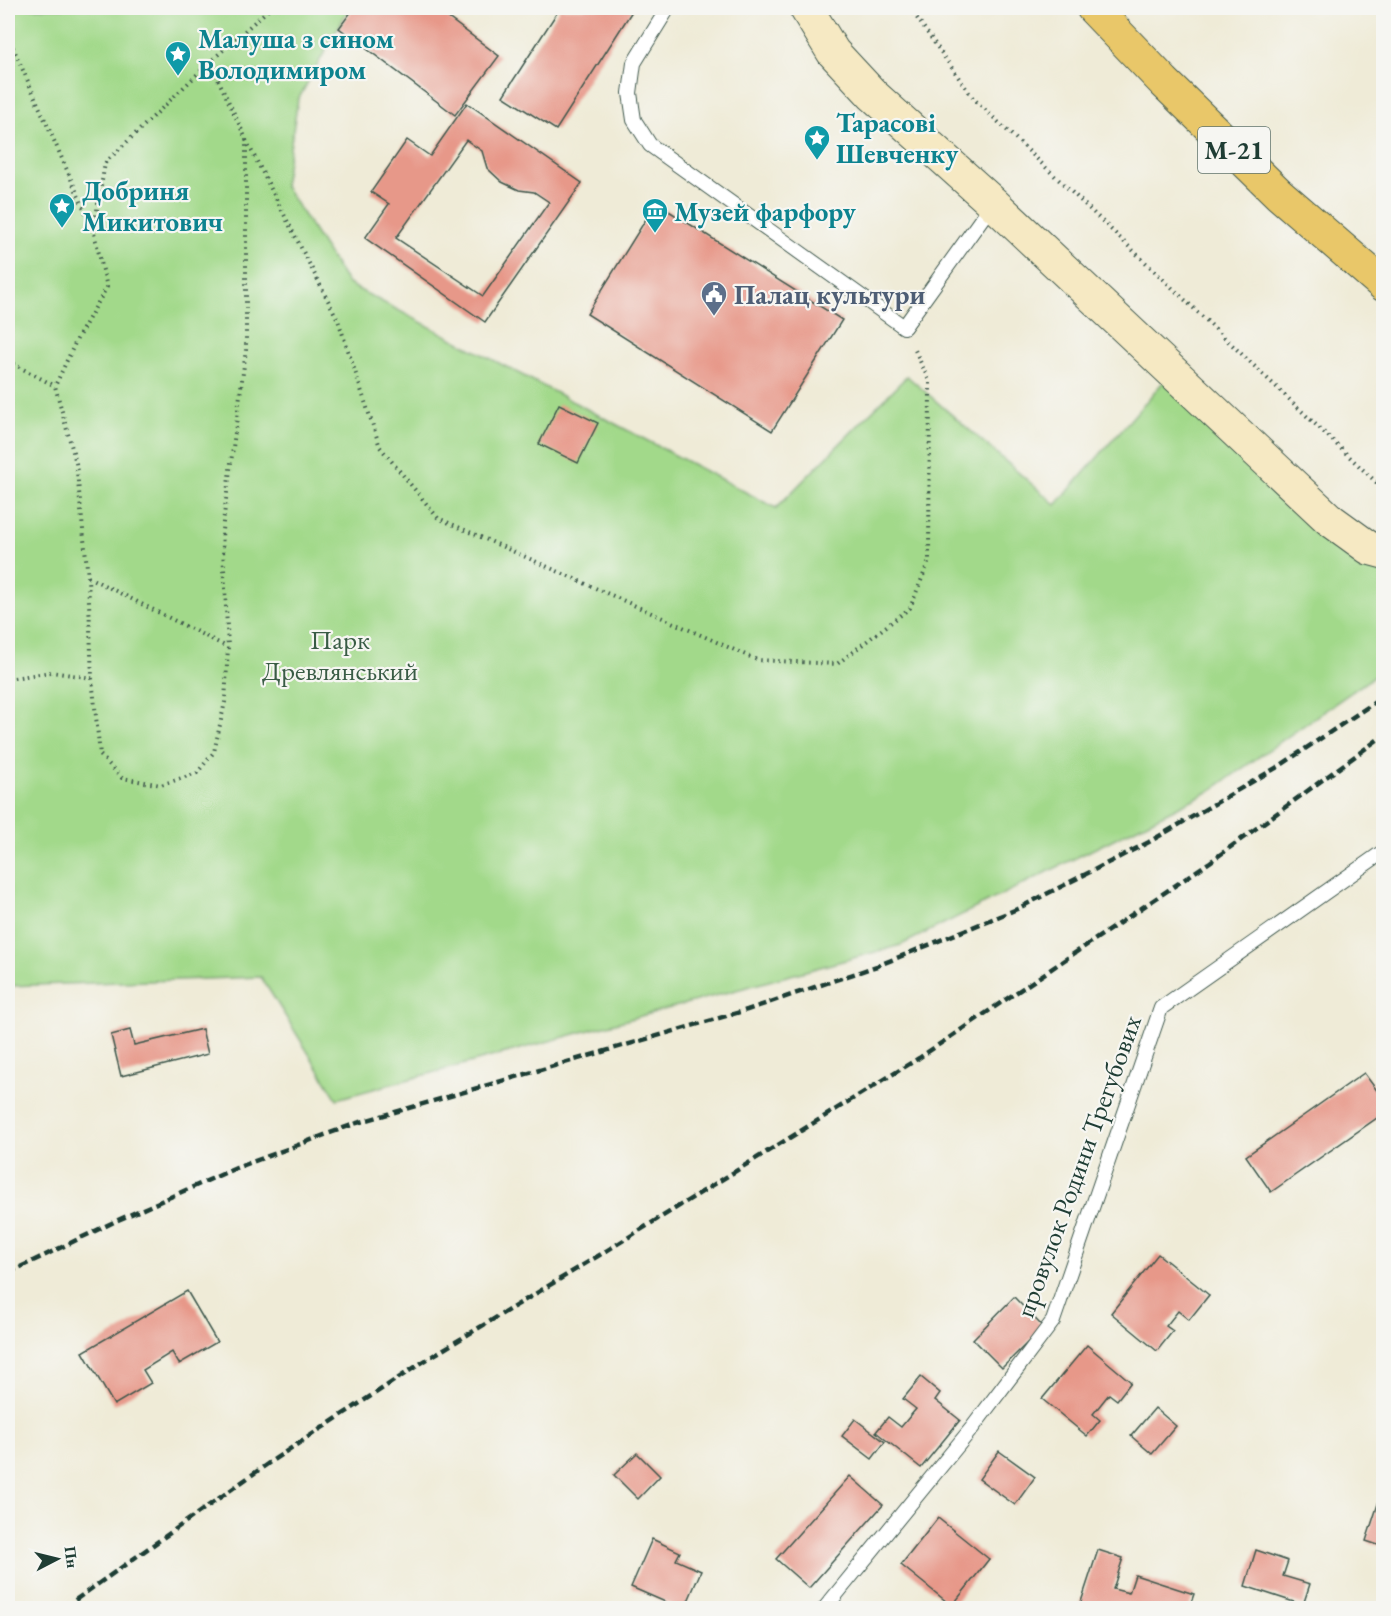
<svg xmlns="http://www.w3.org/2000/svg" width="1391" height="1616" font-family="'EB Garamond',serif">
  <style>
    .green { fill: #a2d98a; stroke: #608b5f; stroke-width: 1.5 }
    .building { fill: #e79889; fill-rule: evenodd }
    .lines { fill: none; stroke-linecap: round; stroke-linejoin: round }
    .lane-casing { stroke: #3e574c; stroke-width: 16 }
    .secondary-casing { stroke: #3e574c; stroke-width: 35 }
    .highway-casing { stroke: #3e574c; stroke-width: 35 }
    .path { stroke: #3e574c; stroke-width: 4; stroke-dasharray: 1.5 4.5; stroke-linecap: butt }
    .lane { stroke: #fff; stroke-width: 14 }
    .secondary { stroke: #f6e9c3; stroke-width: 33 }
    .highway { stroke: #e9c769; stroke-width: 33 }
    .rail { stroke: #1f3d34; stroke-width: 4.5; stroke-dasharray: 9 4.5; stroke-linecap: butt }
    .labels { text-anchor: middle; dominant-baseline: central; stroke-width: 4.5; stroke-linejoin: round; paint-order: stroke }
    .shield { fill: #f6f6f2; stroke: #60746d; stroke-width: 1.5 }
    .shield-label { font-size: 26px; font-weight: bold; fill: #1f3d34 }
    .culture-label { font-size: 27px; font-weight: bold; fill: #0d838f; stroke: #f6f6f2; text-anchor: start }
    .service-label { font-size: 27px; font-weight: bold; fill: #4e5e75; stroke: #f6f6f2; text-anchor: start }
    .park-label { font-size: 27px; fill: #395c45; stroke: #f6f6f2 }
    .street-label { font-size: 27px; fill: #1f3d34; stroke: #f6f6f2 }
  </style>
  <rect width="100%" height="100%" fill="#f6f6f2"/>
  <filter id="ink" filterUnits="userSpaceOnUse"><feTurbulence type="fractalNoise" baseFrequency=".0167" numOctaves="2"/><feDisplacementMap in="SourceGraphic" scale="12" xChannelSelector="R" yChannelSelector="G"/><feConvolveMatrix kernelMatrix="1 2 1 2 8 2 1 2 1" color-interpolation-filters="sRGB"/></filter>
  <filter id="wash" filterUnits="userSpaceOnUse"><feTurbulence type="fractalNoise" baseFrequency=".008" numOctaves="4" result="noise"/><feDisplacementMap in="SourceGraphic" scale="24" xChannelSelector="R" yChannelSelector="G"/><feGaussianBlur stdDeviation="1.35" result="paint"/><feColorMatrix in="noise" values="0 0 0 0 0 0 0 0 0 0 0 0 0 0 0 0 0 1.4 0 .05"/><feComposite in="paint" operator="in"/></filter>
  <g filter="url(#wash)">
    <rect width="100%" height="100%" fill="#efebd7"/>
    <!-- green -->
    <path class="green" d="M8,8H349L298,100L284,185L348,284L776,508L907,376L1056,505L1164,381L1383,565V670L1210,791L901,945L337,1099L261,977L8,986Z"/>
    <g id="blocks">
      <!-- building -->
      <g class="building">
        <path d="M354,8H435L499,56L455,115L339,28Z"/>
        <path d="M560,8H634L556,130L503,96Z"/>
        <path d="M467,103L582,183L485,322L365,238L389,204L371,192L407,140L430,156ZM466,140L482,151L487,168L502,182L519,190L534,192L549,202L483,296L396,238Z"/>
        <path d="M656,203L842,320L772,431L587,314Z"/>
        <path d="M559,404L598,423L578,463L539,444Z"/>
        <path d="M202,1029L208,1054L121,1076L111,1035L130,1030L134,1045Z"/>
        <path d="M1364,1073L1384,1100V1113L1271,1192L1246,1156Z"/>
        <path d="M1158,1254L1209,1295L1189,1320L1178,1311L1166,1326L1173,1331L1157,1351L1111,1313Z"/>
        <path d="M187,1291L217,1342L179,1364L172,1352L143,1370L151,1383L114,1405L83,1352Z"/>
        <path d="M1014,1297L1043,1327L1002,1368L973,1339Z"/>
        <path d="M1087,1345L1131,1382L1117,1400L1109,1394L1093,1414L1100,1420L1087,1436L1042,1399Z"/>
        <path d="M921,1377L940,1393L935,1400L960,1420L921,1468L876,1432L888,1417L901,1427L916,1409L903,1399Z"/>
        <path d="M1155,1408L1176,1426L1152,1454L1131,1436Z"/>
        <path d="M855,1419L885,1442L872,1459L842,1436Z"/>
        <path d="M999,1451L1035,1477L1015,1505L979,1479Z"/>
        <path d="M637,1453L660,1476L638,1499L614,1475Z"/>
        <path d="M850,1476L883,1505L809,1588L776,1559Z"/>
        <path d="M1379,1501L1384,1503V1547L1366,1541Z"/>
        <path d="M938,1518L989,1559L952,1606L901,1565Z"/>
        <path d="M652,1539L680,1552L676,1560L701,1571L685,1608H679L631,1587Z"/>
        <path d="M1098,1550L1123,1558L1113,1589L1129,1593L1135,1575L1194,1594L1189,1608H1079Z"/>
        <path d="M1256,1550L1288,1561L1283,1576L1310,1584L1303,1605L1245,1586Z"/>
      </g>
    </g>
  </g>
  <g filter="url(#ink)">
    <use href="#blocks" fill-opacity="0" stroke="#3e574c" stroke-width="1.5"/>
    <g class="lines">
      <!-- lane casing -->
      <g class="lane-casing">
        <g id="lane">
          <path d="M668,8L634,63L630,93L634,120L650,145L904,327L993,203"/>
          <path d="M825,1608L972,1428L1053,1321L1161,1008L1384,851"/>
        </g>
      </g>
      <!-- secondary casing -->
      <g class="secondary-casing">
        <path id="secondary" d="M806,8L833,52L873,95L993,203L1329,519L1369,548L1384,552"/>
      </g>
      <!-- highway casing -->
      <g class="highway-casing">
        <path id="highway" d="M1093,8L1164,82L1279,194L1384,285"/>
      </g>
      <!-- path -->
      <g class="path">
        <path d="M910,8L973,98L1376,482L1384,483"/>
        <path d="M8,36L93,229L107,287L77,339L55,386L76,463L88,577L92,678L100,755L122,778L161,785L197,773L214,752L225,702L228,647L222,530L246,350V139L210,62"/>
        <path d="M246,140L338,320L380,447L438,518L757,660L837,664L910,608L929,561L930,383L914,348"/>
        <path d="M94,228L105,163L210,62L270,8"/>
        <path d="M8,361L55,386"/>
        <path d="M88,577L227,647"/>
        <path d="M8,679L51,672L92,678"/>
      </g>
      <!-- lane -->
      <use href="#lane" class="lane"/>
      <!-- secondary -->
      <use href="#secondary" class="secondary"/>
      <!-- highway -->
      <use href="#highway" class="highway"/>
      <!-- rail -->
      <g class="rail">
        <path d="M8,1273L118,1220L236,1168L357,1123L747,1010L877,966L1017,909L1149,842L1281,765L1384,696"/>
        <path d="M64,1608L273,1460L429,1358L598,1256L919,1058L1210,862L1384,735"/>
      </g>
    </g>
  </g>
  <!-- icons -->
  <defs>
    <g id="sight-pin" transform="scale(1.35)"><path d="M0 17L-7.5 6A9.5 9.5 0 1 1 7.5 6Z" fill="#0f9aa8" stroke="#f6f6f2"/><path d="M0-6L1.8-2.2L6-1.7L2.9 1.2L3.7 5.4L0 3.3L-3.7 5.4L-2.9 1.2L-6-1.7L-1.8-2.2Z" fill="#fff"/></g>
    <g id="museum-pin" transform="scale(1.35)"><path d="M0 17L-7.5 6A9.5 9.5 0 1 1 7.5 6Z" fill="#0f9aa8" stroke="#f6f6f2"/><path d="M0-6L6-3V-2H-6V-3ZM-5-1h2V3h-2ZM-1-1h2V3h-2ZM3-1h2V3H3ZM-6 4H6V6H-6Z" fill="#fff"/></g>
    <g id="civic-pin" transform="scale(1.35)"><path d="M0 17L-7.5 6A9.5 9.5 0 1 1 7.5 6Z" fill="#5c6f8a" stroke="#f6f6f2"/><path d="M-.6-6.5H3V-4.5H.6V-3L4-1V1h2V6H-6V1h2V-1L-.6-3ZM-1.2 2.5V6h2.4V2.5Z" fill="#fff"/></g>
  </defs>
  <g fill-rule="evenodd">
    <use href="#sight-pin" x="178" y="54"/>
    <use href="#sight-pin" x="817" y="138"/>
    <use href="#sight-pin" x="62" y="206"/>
    <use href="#museum-pin" x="655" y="211"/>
    <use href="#civic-pin" x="714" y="294"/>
  </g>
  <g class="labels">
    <!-- shield labels -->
    <rect class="shield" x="1198" y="127" width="72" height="46" rx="4.5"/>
    <g class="shield-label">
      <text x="1234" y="150">М-21</text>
    </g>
    <!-- culture labels -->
    <g class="culture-label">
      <text x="198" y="38">Малуша з сином<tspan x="198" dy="31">Володимиром</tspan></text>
      <text x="836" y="122">Тарасові<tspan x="836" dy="31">Шевченку</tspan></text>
      <text x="82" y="190">Добриня<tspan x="82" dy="31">Микитович</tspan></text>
      <text x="674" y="211">Музей фарфору</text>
    </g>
    <!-- service labels -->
    <g class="service-label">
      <text x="734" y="294">Палац культури</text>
    </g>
    <!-- park labels -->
    <g class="park-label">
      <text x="340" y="639">Парк<tspan x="340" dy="31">Древлянський</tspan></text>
    </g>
    <!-- street labels -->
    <g class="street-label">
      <text transform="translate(1078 1166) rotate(-70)">провулок Родини Трегубових</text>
    </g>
  </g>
  <!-- margin -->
  <rect width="1391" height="1616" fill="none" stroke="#f6f6f2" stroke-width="30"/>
  <!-- north arrow -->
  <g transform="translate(57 1559) rotate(83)" stroke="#f6f6f2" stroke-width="4.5" paint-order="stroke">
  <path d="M0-4.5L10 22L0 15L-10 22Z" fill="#1f3d34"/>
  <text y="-9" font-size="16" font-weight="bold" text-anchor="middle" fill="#1f3d34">Пн</text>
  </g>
</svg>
